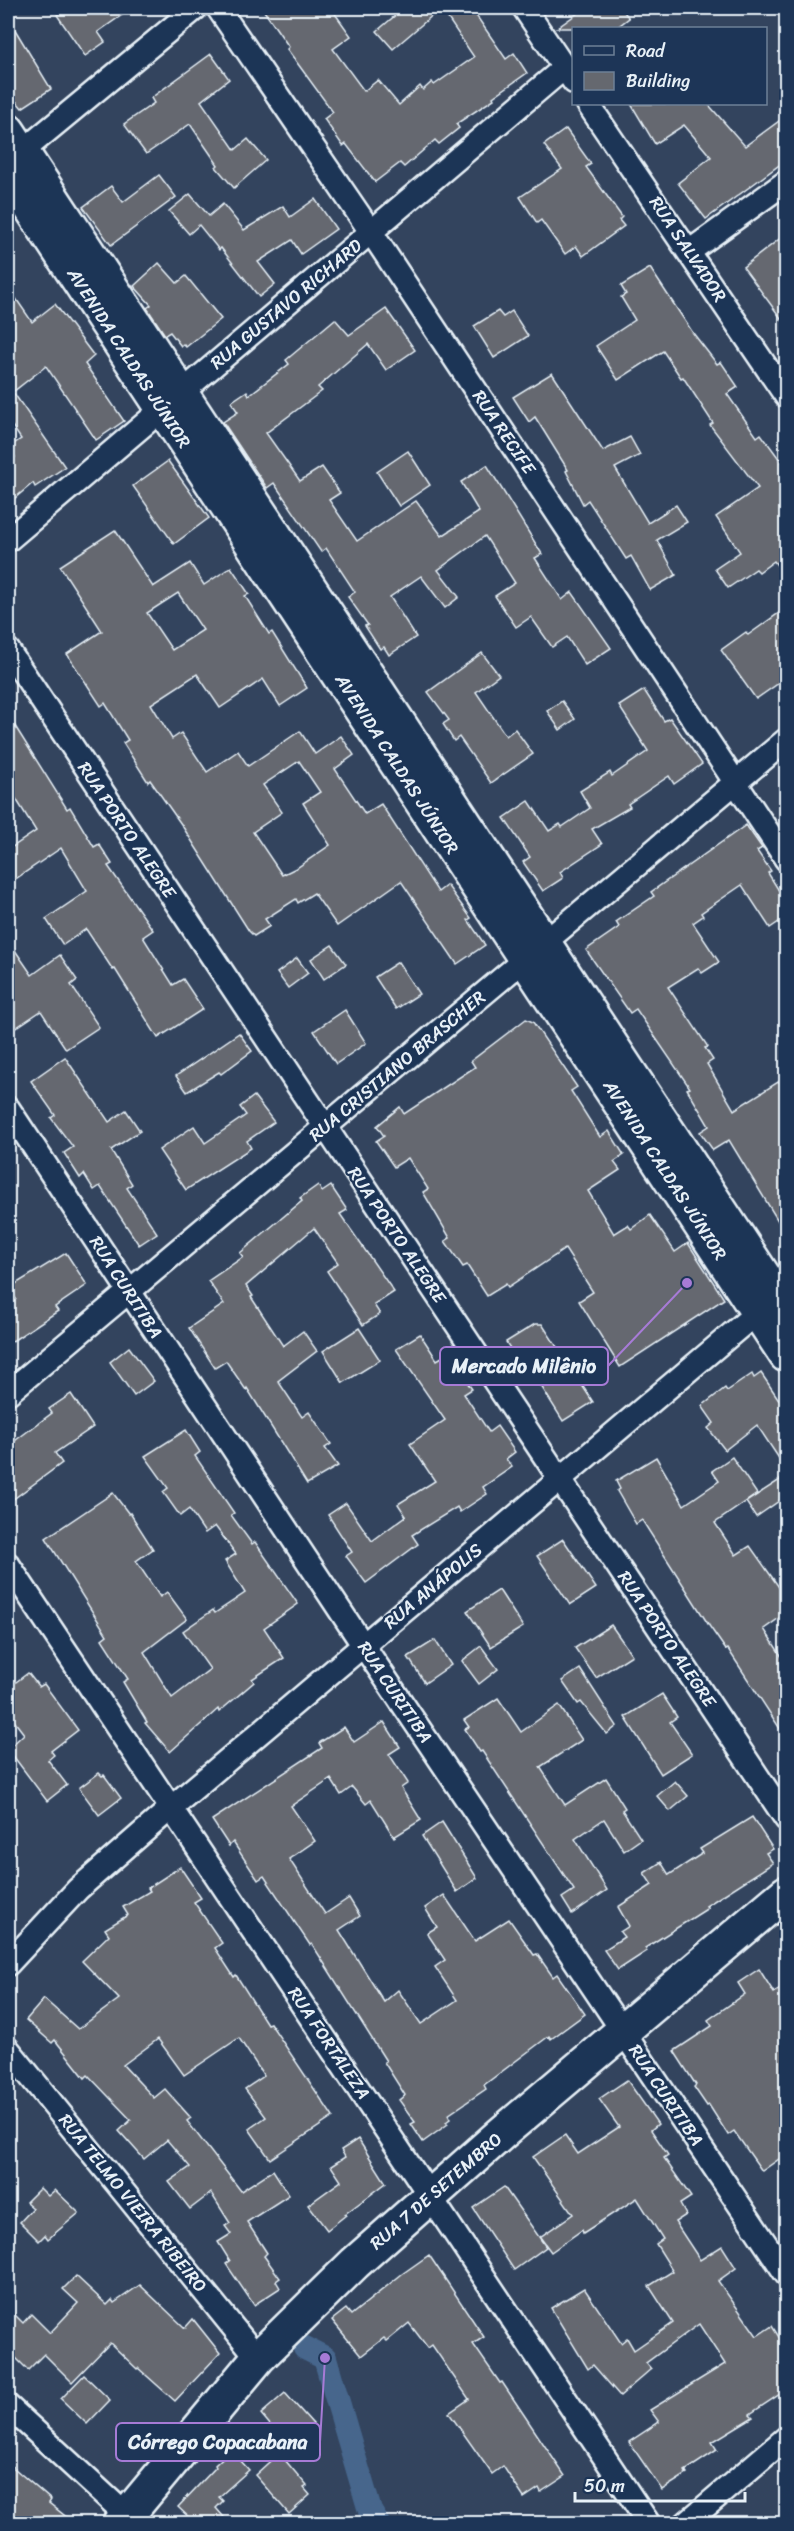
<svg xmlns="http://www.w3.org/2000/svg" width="794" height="2531" font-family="Sriracha,sans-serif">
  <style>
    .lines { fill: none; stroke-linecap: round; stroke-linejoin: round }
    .canal { stroke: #46668c; stroke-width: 24 }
    .building { fill: #65686f; stroke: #e8f1f8; stroke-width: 1.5; fill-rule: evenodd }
    .street-casing { stroke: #e8f1f8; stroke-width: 27 }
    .secondary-casing { stroke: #e8f1f8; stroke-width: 38 }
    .street { stroke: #1d3557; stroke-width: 22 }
    .secondary { stroke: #1d3557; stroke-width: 33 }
    .labels { text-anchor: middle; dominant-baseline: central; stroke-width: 4.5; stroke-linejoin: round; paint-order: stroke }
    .street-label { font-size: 18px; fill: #e8f1f8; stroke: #1d3557 }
    .leader { fill: none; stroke: #a77bd6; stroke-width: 2 }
    .callout-dot { fill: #a77bd6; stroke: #1d3557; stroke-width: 2 }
    .callout { fill: #1d3557; stroke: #a77bd6; stroke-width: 2 }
    .callout-label { font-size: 20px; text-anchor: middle; font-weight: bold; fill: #e8f1f8 }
  </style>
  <rect width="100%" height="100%" fill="#33445e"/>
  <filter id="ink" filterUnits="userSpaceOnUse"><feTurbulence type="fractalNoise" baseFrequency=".0167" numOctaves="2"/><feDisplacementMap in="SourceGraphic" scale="12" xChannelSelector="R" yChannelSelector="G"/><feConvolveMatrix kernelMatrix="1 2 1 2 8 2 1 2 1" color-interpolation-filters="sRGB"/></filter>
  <g filter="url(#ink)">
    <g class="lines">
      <!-- canal -->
      <path class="canal" d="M305,2348L325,2358L370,2511L378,2524"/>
    </g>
    <!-- building -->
    <g class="building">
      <path d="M67,8H132L98,32L105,42L85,56L57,15Z"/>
      <path d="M262,8H331L351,36L333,49L364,91L378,80L399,105L420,86L423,90L432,82L434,85L474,57L441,8L393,49L377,31L404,8H471L506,59L514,53L527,73L493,97L494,99L456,124L459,128L439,144L435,140L404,167L400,163L375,182L346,144L343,146L324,119L333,112L287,49L289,47Z"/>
      <path d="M585,8H621L629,18L616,28H557Z"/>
      <path d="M8,18L51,89L22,108L17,102L8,108Z"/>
      <path d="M211,54L229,79L201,101L235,150L248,139L266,160L234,188L216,167L218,165L190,124L146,154L124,124L154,103L151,98Z"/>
      <path d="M631,104H708L745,146L786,116V160L706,219L678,183L711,157L684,125L655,144Z"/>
      <path d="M566,129L591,164L586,167L622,217L619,220L624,226L583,256L576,246L565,254L541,220L537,223L520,197L562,169L544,145Z"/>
      <path d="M159,175L176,197L111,245L83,207L111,186L123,202Z"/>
      <path d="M190,194L209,216L223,204L244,230L283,206L290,217L315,199L336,229L301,254L292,240L258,262L275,284L259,297L221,248L219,250L199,225L189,234L169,211Z"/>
      <path d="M786,234V325L743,267Z"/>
      <path d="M159,263L177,283L186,276L221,319L186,347L183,344L181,346L170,332L165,335L147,308L151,305L134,286Z"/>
      <path d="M650,268L693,333L717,364L721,362L738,387L727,394L757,437L761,434L786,468V578L774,561L759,572L756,569L728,588L715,569L740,552L716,517L758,488L710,425L713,423L683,377L681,378L663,351L618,380L596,346L635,320L621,297L626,294L621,286Z"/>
      <path d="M8,287L32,322L55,304L94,356L85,364L124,421L96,440L46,366L13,392L65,467L35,487L33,483L8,504V463L15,457L9,447L21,439L8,420Z"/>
      <path d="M386,309L415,350L386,370L368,344L318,387L322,391L266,433L300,481L322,467L340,493L329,500L357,541L416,501L442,536L479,512L461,482L487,465L542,554L535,558L562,600L572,592L611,648L585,665L567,637L552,647L531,617L516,627L495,596L515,583L485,536L438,570L459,597L445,608L421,576L390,597L416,637L389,655L384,647L380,649L365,626L368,625L348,597L355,592L326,548L321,552L274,483L267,488L223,422L238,412L231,402L247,391L249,395L289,364L286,360L335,319L349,335Z"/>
      <path d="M498,311L503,317L512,311L528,336L494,358L474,326Z"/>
      <path d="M552,373L603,451L630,437L640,455L615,468L648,523L676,505L687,522L657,540L676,575L650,590L631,556L626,559L588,500L583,504L566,471L568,470L535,417L529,422L513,397Z"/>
      <path d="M408,451L430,485L399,506L377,472Z"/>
      <path d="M168,461L209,518L174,544L133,486Z"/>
      <path d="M115,530L153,587L190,563L204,585L231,567L249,594L245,596L269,634L272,632L307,688L280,706L263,679L220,708L197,674L151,704L172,739L181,733L207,772L238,751L248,766L300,731L315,754L341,736L354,755L335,769L365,814L381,804L438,892L447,885L471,918L468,920L485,945L457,964L401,881L337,926L314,893L298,903L296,899L265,919L270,926L254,936L249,931L181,824L150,780L148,782L123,743L128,740L105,703L101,706L67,654L102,631L60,566ZM178,593L203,630L172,650L147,613ZM299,761L320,792L303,803L330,845L298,867L282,875L253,832L282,812L263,785Z"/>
      <path d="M786,608V678L756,699L721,650L746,632L748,635Z"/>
      <path d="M482,653L499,675L476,692L506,736L515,729L533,754L491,783L459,737L454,741L443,724L449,720L428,692Z"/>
      <path d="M644,690L664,721L670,718L702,764L674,784L669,776L628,804L630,807L592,829L602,844L560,872L563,878L543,891L523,862L530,857L504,818L529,801L549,831L560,824L562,827L590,808L580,791L610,772L612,776L648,751L619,706Z"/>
      <path d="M562,701L575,719L560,730L547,711Z"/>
      <path d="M8,715L67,809L70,807L94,847L99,844L112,864L108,866L153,930L143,937L173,985L183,979L203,1009L158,1038L115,969L113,970L86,929L63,945L46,919L87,891L61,848L8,884V850L36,831L8,786Z"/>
      <path d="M746,825L762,848L757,851L771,871L768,873L786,902V917L770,928L742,885L701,913L703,916L693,923L719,962L702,973L698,968L668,987L708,1047L705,1048L713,1060L707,1064L734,1110L786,1077V1234L729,1140L713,1150L700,1132L709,1126L687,1089L690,1088L636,1009L630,1013L586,950L619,927L616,922L654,896L651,892Z"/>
      <path d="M8,940L32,975L60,955L77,980L71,985L99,1027L66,1049L41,1011L8,1033Z"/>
      <path d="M332,945L346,964L324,979L311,959Z"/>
      <path d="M297,958L308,973L288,988L277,973Z"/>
      <path d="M398,962L419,994L396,1009L375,977Z"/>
      <path d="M345,1010L366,1043L336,1064L314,1031Z"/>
      <path d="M526,1019L533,1022L577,1087L571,1091L600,1137L609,1131L624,1155L614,1162L620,1170L588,1191L614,1234L628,1225L631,1229L650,1215L675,1252L688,1243L724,1299L620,1367L579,1301L593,1292L565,1249L508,1287L506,1284L487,1296L467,1265L463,1267L445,1241L450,1238L423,1192L428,1189L408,1158L394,1167L376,1141L384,1136L377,1126L400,1107L404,1114L475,1067L471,1061Z"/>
      <path d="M239,1033L252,1051L221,1074L219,1072L187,1092L176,1076Z"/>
      <path d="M65,1057L109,1122L126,1110L140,1131L111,1150L132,1184L127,1188L157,1233L139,1245L100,1186L94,1190L84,1174L80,1178L64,1153L73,1147L51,1118L55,1115L31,1081Z"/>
      <path d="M254,1096L274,1122L247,1141L251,1148L186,1190L159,1150L194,1126L205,1143L246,1115L240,1107Z"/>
      <path d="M318,1185L322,1192L331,1186L347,1210L340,1214L394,1292L374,1305L380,1314L363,1325L327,1271L338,1263L314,1228L246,1286L253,1296L251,1297L283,1346L303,1331L317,1351L278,1381L302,1417L309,1412L331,1444L325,1448L338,1466L307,1484L247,1388L246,1390L226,1361L215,1368L189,1328L224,1304L208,1281L243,1257L240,1253L302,1201L300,1198Z"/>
      <path d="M66,1253L87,1285L55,1307L58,1311L8,1344V1304L16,1299L9,1288Z"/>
      <path d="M535,1324H542L593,1402L563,1421L523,1357L518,1361L506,1342Z"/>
      <path d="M359,1328L380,1360L343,1383L323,1351Z"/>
      <path d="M420,1334L437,1360L447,1354L472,1389L464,1394L489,1432L497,1426L515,1452L506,1459L512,1467L483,1487L487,1494L460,1512L457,1507L412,1535L418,1544L366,1583L346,1556L352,1552L328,1515L346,1503L372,1541L406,1516L398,1504L435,1481L410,1444L445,1420L396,1349Z"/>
      <path d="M129,1347L154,1381L134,1396L110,1362Z"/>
      <path d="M761,1373L786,1410V1469L757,1425L725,1450L708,1428L714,1423L702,1406L725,1388L727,1391L752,1374L754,1378Z"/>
      <path d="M71,1394L93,1427L55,1453L62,1463L8,1503V1446L52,1413L49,1409Z"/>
      <path d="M186,1430L200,1452L195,1456L234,1513L231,1515L252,1544L255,1542L298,1604L264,1628L284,1658L252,1679L254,1682L219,1712L218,1709L170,1752L145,1723L147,1722L123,1682L128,1679L102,1639L107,1635L46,1538L113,1493L129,1514L130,1513L153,1549L136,1561L160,1597L167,1592L187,1619L144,1652L172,1698L210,1669L183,1631L213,1610L215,1613L245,1593L225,1561L236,1554L215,1526L205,1533L189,1509L180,1516L163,1492L168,1488L145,1456Z"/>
      <path d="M656,1457L684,1505L719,1481L712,1471L732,1457L757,1494L715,1523L736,1555L750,1546L786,1597V1613L764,1629L786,1663V1738L728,1649L726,1650L710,1627L642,1520L636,1524L617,1491L620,1489L616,1481Z"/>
      <path d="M786,1476V1496L756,1517L746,1502Z"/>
      <path d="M563,1539L596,1588L570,1605L537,1556Z"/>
      <path d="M499,1590L523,1627L491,1647L467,1611Z"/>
      <path d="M611,1625L632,1655L596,1678L575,1648Z"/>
      <path d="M435,1640L451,1665L425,1683L408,1657Z"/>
      <path d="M481,1646L498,1669L479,1684L462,1661Z"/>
      <path d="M580,1669L617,1726L607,1734L581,1702L578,1704L562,1681Z"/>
      <path d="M28,1673L39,1687L44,1684L78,1730L51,1751L54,1755L48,1760L67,1785L47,1801L8,1749L24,1734L8,1713V1688Z"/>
      <path d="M662,1694L677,1717L670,1722L692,1754L661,1774L625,1717Z"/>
      <path d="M498,1698L521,1732L559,1705L582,1740L540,1767L565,1805L606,1778L625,1808L622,1810L641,1839L624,1851L604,1819L575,1839L607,1890L572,1914L562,1898L574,1890L482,1751L480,1752L465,1729L469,1727L464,1720Z"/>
      <path d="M384,1722L400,1747L389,1754L408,1783L401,1788L421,1820L394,1837L371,1800L366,1804L352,1787L341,1795L331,1779L291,1806L315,1841L289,1859L325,1914L349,1898L360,1916L339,1930L384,2002L398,1990L421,2024L457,2000L435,1967L445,1960L427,1933L437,1927L425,1908L444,1895L475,1941L509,1919L534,1955L537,1954L553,1977L557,1974L585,2014L551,2039L549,2036L484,2085L486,2089L448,2115L450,2119L446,2122L448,2124L423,2142L411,2124L415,2122L399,2100L405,2095L384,2062L386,2061L312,1944L310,1945L264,1876L258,1880L233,1842L229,1846L212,1820L322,1748L319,1743L344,1727L354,1742Z"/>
      <path d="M99,1773L102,1776L104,1775L121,1798L99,1815L79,1788Z"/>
      <path d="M675,1781L688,1796L670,1811L657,1796Z"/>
      <path d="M752,1817L773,1849L766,1853L773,1863L706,1906L708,1908L645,1948L647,1951L618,1970L604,1950L624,1937L620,1932L629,1926L618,1907L652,1885L644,1873L661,1862L669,1875L703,1853L700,1849Z"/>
      <path d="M442,1822L477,1878L457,1892L422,1836Z"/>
      <path d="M180,1867L201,1898L194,1902L222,1943L215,1948L234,1977L236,1975L267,2024L270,2023L333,2117L270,2159L249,2129L266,2117L245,2089L264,2076L239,2038L184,2075L158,2039L123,2065L154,2098L165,2089L191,2118L187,2121L241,2191L273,2170L289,2195L247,2222L267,2253L264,2256L280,2278L276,2281L280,2288L254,2305L226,2264L230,2261L218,2242L231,2234L225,2226L230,2223L211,2193L190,2209L169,2182L190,2167L167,2140L144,2159L119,2131L131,2120L88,2075L85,2078L55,2040L52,2043L26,2020L44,1999L78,2029L119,1999L82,1961L109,1935L105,1929L128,1915L123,1907L150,1891L148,1888Z"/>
      <path d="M759,1969L774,1993L786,1985V2154L762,2171L734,2131L728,2135L709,2105L707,2106L694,2087L696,2085L674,2051L712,2026L708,2020L745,1994L738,1983Z"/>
      <path d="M627,2080L658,2124L651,2130L668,2155L664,2158L691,2197L680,2204L686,2215L675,2222L700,2260L722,2246L736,2268L718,2281L757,2336L772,2326L786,2348V2390L750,2414L753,2417L712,2442L717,2450L685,2471L687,2474L662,2490L629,2442L659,2422L650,2410L725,2364L699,2324L646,2363L651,2369L620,2396L593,2365L588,2369L551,2308L584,2288L621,2343L627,2338L634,2350L673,2323L649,2286L673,2271L656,2244L663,2239L637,2198L583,2233L582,2230L551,2252L540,2237L573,2214L533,2157L565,2135L578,2154L619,2127L599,2099Z"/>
      <path d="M358,2139L386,2183L345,2214L346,2215L327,2230L308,2205L341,2181L331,2166L345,2157L341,2150Z"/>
      <path d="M504,2187L546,2247L514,2270L473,2208Z"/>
      <path d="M40,2188L48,2196L55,2190L79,2213L48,2239L45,2235L39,2241L20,2222L33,2208L26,2202Z"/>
      <path d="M429,2255L484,2337L473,2344L500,2383L502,2382L565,2476L541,2492L539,2488L524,2498L503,2466L492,2474L449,2413L469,2399L432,2345L428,2348L409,2323L387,2341L384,2338L361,2356L332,2320L346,2309L351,2315L402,2274Z"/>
      <path d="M76,2276L107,2305L112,2300L114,2303L140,2285L185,2328L193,2319L220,2353L175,2401L138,2368L137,2369L110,2343L72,2382L44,2354L28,2370L8,2350V2308L23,2323L31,2314L50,2333L78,2303L63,2289Z"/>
      <path d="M84,2375L110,2400L87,2424L61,2399Z"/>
      <path d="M285,2393L313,2424L288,2446L261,2414Z"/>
      <path d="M231,2450L249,2470L219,2497L223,2501L216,2508L229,2523H195L178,2507L216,2467L215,2465Z"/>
      <path d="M279,2453L307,2486L304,2488L310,2495L289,2514L255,2475Z"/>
      <path d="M8,2463L51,2500L49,2503L74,2523H21L8,2512Z"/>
    </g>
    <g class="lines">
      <!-- street casing -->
      <g class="street-casing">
        <g id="street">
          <path d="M218,8L371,232L786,859"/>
          <path d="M524,8L574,82"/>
          <path d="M588,104L786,396"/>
          <path d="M12,160L196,8"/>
          <path d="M690,251L786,182"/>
          <path d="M8,540L564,68"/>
          <path d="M8,650L786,1819"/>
          <path d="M8,1108L363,1645L786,2274"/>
          <path d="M8,1393L786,740"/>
          <path d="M8,1564L649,2524"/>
          <path d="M8,1964L78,1889L172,1807L767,1304"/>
          <path d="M8,2049L258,2358"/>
          <path d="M8,2406L136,2524"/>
          <path d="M685,2524L786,2438"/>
        </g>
      </g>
      <!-- secondary casing -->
      <g class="secondary-casing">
        <g id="secondary">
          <path d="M8,131L786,1310"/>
          <path d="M8,173L786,1355"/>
          <path d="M120,2524L258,2358L355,2263L502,2133L786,1893"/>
        </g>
      </g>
      <!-- street -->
      <use href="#street" class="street"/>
      <!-- secondary -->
      <use href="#secondary" class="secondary"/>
    </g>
  </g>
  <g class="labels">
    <!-- street labels -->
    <g class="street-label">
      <text transform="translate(688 249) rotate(56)">RUA SALVADOR</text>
      <text transform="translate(286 304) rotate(-40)">RUA GUSTAVO RICHARD</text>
      <text transform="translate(129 358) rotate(57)">AVENIDA CALDAS JÚNIOR</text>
      <text transform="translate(504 432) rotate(56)">RUA RECIFE</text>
      <text transform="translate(397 764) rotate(57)">AVENIDA CALDAS JÚNIOR</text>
      <text transform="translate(127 830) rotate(56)">RUA PORTO ALEGRE</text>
      <text transform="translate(397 1066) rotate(-40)">RUA CRISTIANO BRASCHER</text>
      <text transform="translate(665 1170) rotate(57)">AVENIDA CALDAS JÚNIOR</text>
      <text transform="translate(397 1235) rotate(56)">RUA PORTO ALEGRE</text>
      <text transform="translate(126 1287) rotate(57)">RUA CURITIBA</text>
      <text transform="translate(433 1586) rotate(-40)">RUA ANÁPOLIS</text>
      <text transform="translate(667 1639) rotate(56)">RUA PORTO ALEGRE</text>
      <text transform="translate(395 1692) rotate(56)">RUA CURITIBA</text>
      <text transform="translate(329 2043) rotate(56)">RUA FORTALEZA</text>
      <text transform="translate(666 2095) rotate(56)">RUA CURITIBA</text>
      <text transform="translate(436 2191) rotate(-41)">RUA 7 DE SETEMBRO</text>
      <text transform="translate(133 2203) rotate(51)">RUA TELMO VIEIRA RIBEIRO</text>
    </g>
  </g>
  <!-- callouts -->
  <path class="leader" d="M687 1283L608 1366M325 2358L320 2442"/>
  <g class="callout-dot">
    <circle cx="687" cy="1283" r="6"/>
    <circle cx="325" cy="2358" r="6"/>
  </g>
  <g class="callout">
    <rect x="440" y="1347" width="168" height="38" rx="6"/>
    <rect x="116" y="2423" width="204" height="38" rx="6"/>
  </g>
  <g class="callout-label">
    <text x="524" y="1373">Mercado Milênio</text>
    <text x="218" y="2449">Córrego Copacabana</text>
  </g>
  <!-- margin -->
  <rect width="794" height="2531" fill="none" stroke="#1d3557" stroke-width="30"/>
  <rect x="15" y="15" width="764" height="2501" fill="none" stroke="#e8f1f8" stroke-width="2" filter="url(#ink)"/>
  <!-- legend -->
  <rect x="572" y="27" width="195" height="78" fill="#1d3557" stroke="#6e8097" stroke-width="1.5"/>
  <rect x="584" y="46" width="30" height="9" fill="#1d3557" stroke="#6e8097" stroke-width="1.5"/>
  <text x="626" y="57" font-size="18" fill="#e8f1f8">Road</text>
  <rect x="584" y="72" width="30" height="18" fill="#65686f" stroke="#6e8097" stroke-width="1.5"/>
  <text x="626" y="87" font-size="18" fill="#e8f1f8">Building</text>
  <!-- scale -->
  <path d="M575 2492v9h170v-9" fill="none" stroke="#e8f1f8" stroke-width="3"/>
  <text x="584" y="2492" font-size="18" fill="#e8f1f8" stroke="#1d3557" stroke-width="4.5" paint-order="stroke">50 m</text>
</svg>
